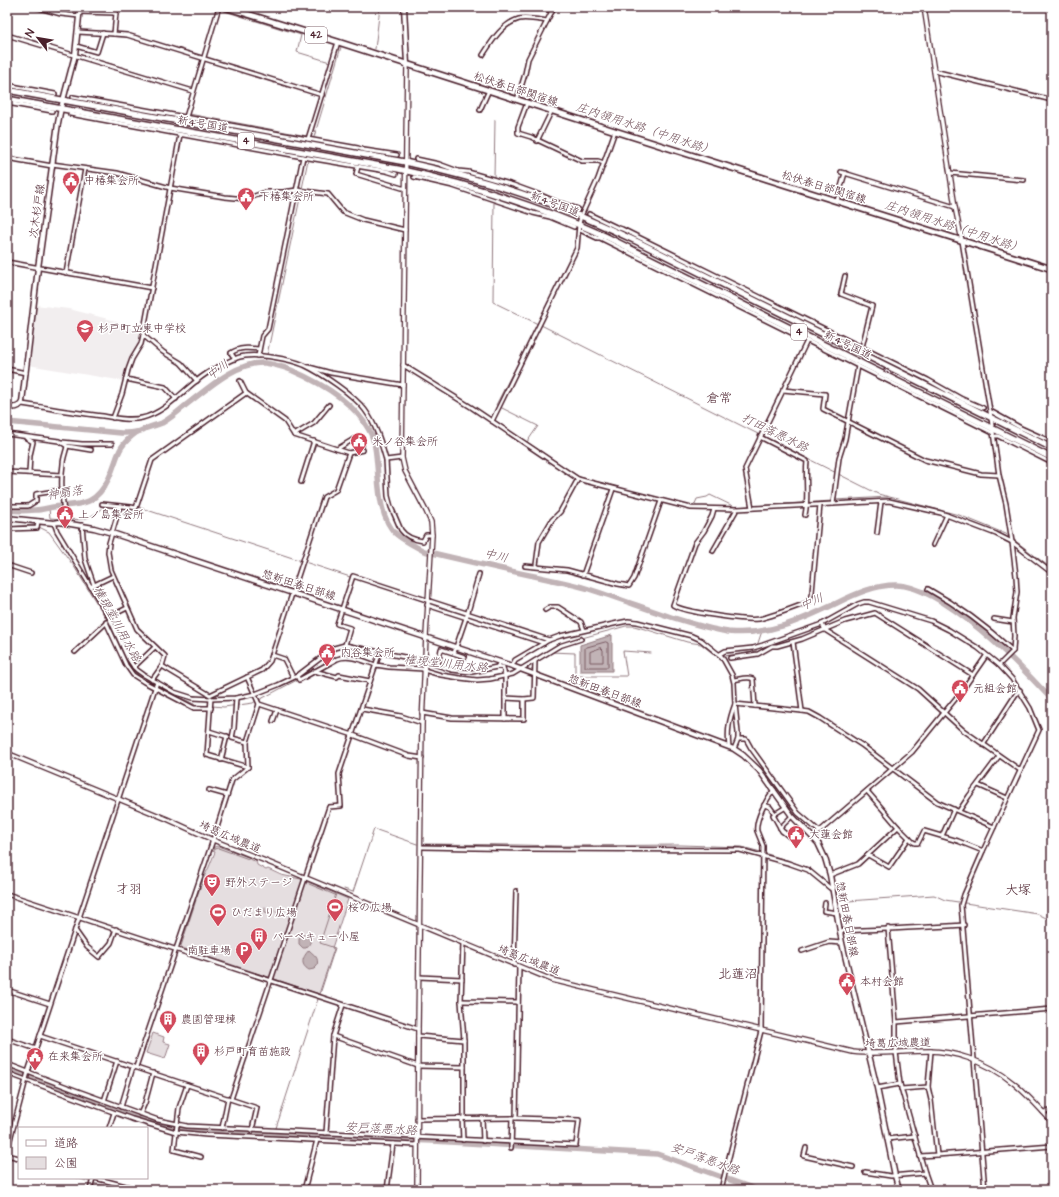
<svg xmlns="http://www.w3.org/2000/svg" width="1059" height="1197" font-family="'Architects Daughter','Klee One',sans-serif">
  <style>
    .built { fill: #f2eeef }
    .green { fill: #e5dee0; stroke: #987e86 }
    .water { fill: #c1b3b6; stroke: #91787e }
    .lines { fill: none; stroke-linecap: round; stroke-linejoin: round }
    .shore { stroke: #7a5a63; stroke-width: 1 }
    .stream { stroke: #91787e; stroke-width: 1 }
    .river { stroke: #c1b3b6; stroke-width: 5.5 }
    .minor-casing { stroke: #4a1f2b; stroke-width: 6 }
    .tertiary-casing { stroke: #4a1f2b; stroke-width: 6 }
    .secondary-casing { stroke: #4a1f2b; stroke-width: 7 }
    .primary-casing { stroke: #4a1f2b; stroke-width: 8 }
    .trunk-casing { stroke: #4a1f2b; stroke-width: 8 }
    .minor { stroke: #fff; stroke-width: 3 }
    .tertiary { stroke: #fff; stroke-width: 3.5 }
    .secondary { stroke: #fff; stroke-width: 4 }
    .primary { stroke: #fff; stroke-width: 4.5 }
    .trunk { stroke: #fff; stroke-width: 5 }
    .labels { text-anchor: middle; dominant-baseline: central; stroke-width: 3; stroke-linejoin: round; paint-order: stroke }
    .shield { fill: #fff; stroke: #80626b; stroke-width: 1 }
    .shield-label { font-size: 10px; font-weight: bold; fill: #4a1f2b }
    .street-label { font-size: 11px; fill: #4a1f2b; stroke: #fff }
    .poi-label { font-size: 11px; fill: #4a1f2b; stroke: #fff; text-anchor: start }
    .water-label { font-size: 12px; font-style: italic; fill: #74535c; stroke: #fff }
    .quarter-label { font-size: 13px; fill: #4a1f2b; stroke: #fff }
  </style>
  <rect width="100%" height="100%" fill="#fff"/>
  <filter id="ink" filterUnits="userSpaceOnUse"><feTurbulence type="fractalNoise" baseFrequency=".025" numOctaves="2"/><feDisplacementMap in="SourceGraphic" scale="8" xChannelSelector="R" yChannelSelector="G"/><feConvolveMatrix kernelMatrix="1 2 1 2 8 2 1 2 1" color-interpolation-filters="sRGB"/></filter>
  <g filter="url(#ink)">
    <!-- built -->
    <path class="built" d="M35,305L69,309L112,320L142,333L140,343L124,381L28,365Z"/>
    <!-- green -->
    <g class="green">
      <path d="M218,846L256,860L257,865L266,870L268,869L281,875L301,879L306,883L308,882L348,899L332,948L334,949L319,994L182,948V947L180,946L202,879H203L209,867L215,852L212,851L214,847Z"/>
      <path d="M153,1033L164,1037L163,1042L170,1044L165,1059L146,1053Z"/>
    </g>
    <!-- water -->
    <g class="water">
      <path d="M612,635V671H580V645Z"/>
      <path d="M302,935H304L309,936C312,941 310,944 306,948H303L299,944V939Z"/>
      <path d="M309,950C315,956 319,957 317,966L314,969L309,970C299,964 303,957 309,950Z"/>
    </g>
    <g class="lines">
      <!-- shore -->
      <g class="shore">
        <path d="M606,642L608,643V667H585V648Z"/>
        <path d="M601,648L603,650V662H590V652Z"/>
      </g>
      <!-- stream -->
      <g class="stream">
        <path d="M146,7L151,9V7"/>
        <path d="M205,7L216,10H221L301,35L297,52L330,62L320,92"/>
        <path d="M234,7L405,61"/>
        <path d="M375,49L380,7"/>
        <path d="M79,54L192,89"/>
        <path d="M408,62L655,141"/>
        <path d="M196,90L189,114L307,136"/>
        <path d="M314,137L341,47"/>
        <path d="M757,173L773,178"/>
        <path d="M494,178L495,120"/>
        <path d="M825,195L836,198"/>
        <path d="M839,199L960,237"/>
        <path d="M494,201L493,302L538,324"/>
        <path d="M963,238L1052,266"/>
        <path d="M541,325L760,435"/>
        <path d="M267,355L308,160"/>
        <path d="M265,363L266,358"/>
        <path d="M513,372L496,405L538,426L527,442L579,477L692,507L694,506L697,499L707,497L710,495L735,507L750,506"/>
        <path d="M763,436L878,494L959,515L1006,534L1010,537"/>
        <path d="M835,500L888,497"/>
        <path d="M109,504L111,503L133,506"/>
        <path d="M753,506L832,501"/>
        <path d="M138,507L426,602"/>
        <path d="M49,508L50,518L63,519"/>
        <path d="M66,519C87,521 89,518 106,506"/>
        <path d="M7,527L34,525L36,526"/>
        <path d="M39,527L49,532L75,568L107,620"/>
        <path d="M1013,539L1052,569"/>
        <path d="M429,603L466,615"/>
        <path d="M469,616L541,640"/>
        <path d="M109,623L117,638L123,655L132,669L140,677L196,705L209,706"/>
        <path d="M582,638L626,626H634L648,630L687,642L701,644L716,656H719"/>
        <path d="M757,646L762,631"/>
        <path d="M550,652L575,653V676H627L623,651L651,653"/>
        <path d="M722,656L744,654L756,651L757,649"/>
        <path d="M336,658L343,656"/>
        <path d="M427,669L437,672"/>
        <path d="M470,678H480"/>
        <path d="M259,700L297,680"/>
        <path d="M212,706L224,707L253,703L256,701"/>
        <path d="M425,844L518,845L562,846L681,845L742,847L761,852"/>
        <path d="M214,851V849L218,848L254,861"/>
        <path d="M764,853L793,862L805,867"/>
        <path d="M809,869L829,885"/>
        <path d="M309,884L335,895"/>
        <path d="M344,889L353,892L374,829L417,844"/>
        <path d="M835,891L848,901L934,895L945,900L1038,914L1052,921"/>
        <path d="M197,896L203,880"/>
        <path d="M265,908V912C268,913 271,912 274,911"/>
        <path d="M276,912L278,913V917"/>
        <path d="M181,946L196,900"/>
        <path d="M320,994L335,948L320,943L336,894"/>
        <path d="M276,1128L318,999"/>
        <path d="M7,1156L19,1161"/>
        <path d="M77,1178L90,1182"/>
        <path d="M93,1183L122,1190"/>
      </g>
      <!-- river -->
      <g class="river">
        <path d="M7,422L121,433C126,433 131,433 136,432C140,432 144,429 147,428C152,426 157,425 162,423C171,418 179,411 186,405C207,389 237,361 265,363C273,364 283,367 291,370C319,382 354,402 369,430C375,440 376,453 377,465C379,487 379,517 396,534C404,541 415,546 424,551C462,560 501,569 539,577C556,581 573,584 589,589C617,598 644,608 671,617C690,623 709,629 728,632C768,636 802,620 837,603C855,594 875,585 896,585C944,586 1020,665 1052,700"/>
        <path d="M7,510C16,511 25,511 35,510C41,510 47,508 53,507C80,504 95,507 109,478C119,457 115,448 137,432"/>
        <path d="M7,1067L73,1094L169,1127L225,1133L433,1141L657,1154L758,1190"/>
      </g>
      <!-- minor casing -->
      <g class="minor-casing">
        <g id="minor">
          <path d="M36,7L61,14L79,16"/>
          <path d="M544,7L552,12"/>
          <path d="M114,13V7"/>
          <path d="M78,32L114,34L116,13L79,12"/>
          <path d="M114,34L127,35L322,95"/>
          <path d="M7,35L193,91"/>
          <path d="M76,46L97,52L103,33"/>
          <path d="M483,55C492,41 502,24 519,19C526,17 540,20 547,21"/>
          <path d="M934,71L1052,100"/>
          <path d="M7,85L55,94"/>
          <path d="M73,97L358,148L364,150L397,155"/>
          <path d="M517,100L525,74L528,59L554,7"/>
          <path d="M7,103L52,111"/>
          <path d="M527,103L518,127V133L531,137L582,161H598L604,163"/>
          <path d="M480,110L489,90"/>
          <path d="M70,114L303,157L386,171L396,174"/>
          <path d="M186,117L219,7"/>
          <path d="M308,139L338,42"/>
          <path d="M537,141L552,110"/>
          <path d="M7,158L52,166"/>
          <path d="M416,159L439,164L458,171L468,172L513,185L543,196L559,203L564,204L578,209"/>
          <path d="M52,164L117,173L170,188L225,197L246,199L266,192H283L297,190L328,194L343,212L363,220L405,230"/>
          <path d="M358,167L356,174L402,188H405"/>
          <path d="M841,172L955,207"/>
          <path d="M950,173L1024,180"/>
          <path d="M414,177L453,186L533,213L550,217L574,227"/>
          <path d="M837,201L845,173"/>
          <path d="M589,214L616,227L622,229L928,380L962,399L983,408"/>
          <path d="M582,231L597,238H600L993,433"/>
          <path d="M962,241L990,411L999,475L1006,504L1012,542L1016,576L1017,592L1013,618L1014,636L1013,651L999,665"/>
          <path d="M7,262L152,288"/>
          <path d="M66,273L85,169"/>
          <path d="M845,276L841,294L872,306L862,347"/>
          <path d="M143,335L163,352L181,363L197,381"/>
          <path d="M258,356L262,336L268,329L303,157"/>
          <path d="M235,359L231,353C239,347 249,348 259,349"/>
          <path d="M403,365L471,407L578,479L589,482L691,508L737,509L889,501L941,513L996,534L1012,542L1052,573"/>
          <path d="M309,367L331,373L403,385"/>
          <path d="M7,369L26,373"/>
          <path d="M126,379L165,387L176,399"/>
          <path d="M240,381L246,393L285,421L294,435L349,453L363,450"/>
          <path d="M783,390L825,394L823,409L925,460L981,474L999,475"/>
          <path d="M22,404C49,408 76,413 103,416C115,418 129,421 142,418C171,411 188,382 214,369C223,364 234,357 245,356C260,354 290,359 304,365C321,373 354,395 365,410C376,425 381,442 386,460L402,458"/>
          <path d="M992,412L1021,428L1052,442"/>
          <path d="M113,418L122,394L128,370L132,359L141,344L143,335L180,135"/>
          <path d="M492,421L577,248L579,224L581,216L598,179L615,131"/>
          <path d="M7,434L59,441L67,446L91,450"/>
          <path d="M294,435L314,423L329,405"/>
          <path d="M996,436H998L1052,463"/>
          <path d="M760,437L807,461C805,479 809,497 805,515"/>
          <path d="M26,438L33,442L30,455L29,473"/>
          <path d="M62,442L82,444H112"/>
          <path d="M337,449L354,439L357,440L362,445"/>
          <path d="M386,460L388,496L391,507L401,530C406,537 415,540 423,541L426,535H432"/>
          <path d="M7,472L62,475"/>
          <path d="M301,482L314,441"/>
          <path d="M102,504L131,507L136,508L152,460L246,393"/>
          <path d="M833,504L839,458L845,439L858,366"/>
          <path d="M7,506H28L36,501V494L62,490"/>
          <path d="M120,506L109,543L108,552L111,570L137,629L165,656L162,666L152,680"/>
          <path d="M752,508L745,469L807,341"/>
          <path d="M714,509L712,516L704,531L695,543L673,605C683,612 746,621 759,619C776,615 793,608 809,602L812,592L820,505"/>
          <path d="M54,523L57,531L109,617L128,658L134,667L137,670L144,675L174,692L193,698L211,699L236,698L255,694L278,685L297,676L334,648L345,645L424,661L452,670L461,671L472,672L497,667L500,662"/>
          <path d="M65,523C63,503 60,483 63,464C63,458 66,452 67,446"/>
          <path d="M82,525L85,559L94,585"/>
          <path d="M877,533L881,502"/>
          <path d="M7,536L9,529L37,528L38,521"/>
          <path d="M933,545L947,515"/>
          <path d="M713,551L737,509"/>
          <path d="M7,565L31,573"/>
          <path d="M536,565L539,542L552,520L560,512L578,479"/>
          <path d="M525,566L567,570L618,584L629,586L634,578L661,501"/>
          <path d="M583,575L613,489"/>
          <path d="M92,586L113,576"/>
          <path d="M928,589C959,606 987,627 1013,651"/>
          <path d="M427,605L544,643"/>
          <path d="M545,610L550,607H558L581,622L584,630"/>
          <path d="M109,617L127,608"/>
          <path d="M994,619L1013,622"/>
          <path d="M106,622L126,665L133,675L144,682L194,708H211"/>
          <path d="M822,624L825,630L918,689L963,730L1020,770"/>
          <path d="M793,642L802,711"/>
          <path d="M345,645L350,628L337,624L353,576L549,640"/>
          <path d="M75,652L107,622"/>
          <path d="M454,653L467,615L479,574"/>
          <path d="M720,654L725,651L753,648L763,645L822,624L858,604L864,602H869L931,621L949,630L978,648L999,665L1012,679L1030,708L1039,730L983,851L964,895L961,905L985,1190"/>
          <path d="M272,655L284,659L293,677"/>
          <path d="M346,657L348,646"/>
          <path d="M730,658L758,654L772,646H777L802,639L845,621L875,613L973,675"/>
          <path d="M376,665L389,667L424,669"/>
          <path d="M438,665L441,649L465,657"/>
          <path d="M162,666L210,695L262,670L270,661L324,497L336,490L349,453"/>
          <path d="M512,666L515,660L549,640L560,636L618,623L628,621L637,622L692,636L701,640L722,657L732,675L734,683L735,704L738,733V739L734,749"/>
          <path d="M134,667L155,647"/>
          <path d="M497,667H503L505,676V698L524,699L534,698L535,661"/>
          <path d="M424,670L441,675L460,678L477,680L490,679L513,674L559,646L581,639"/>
          <path d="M314,671L337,677L339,675L370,681"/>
          <path d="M297,676L299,680L337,659C349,654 364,661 376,665"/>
          <path d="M247,677L259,704L353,735L409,756L422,758"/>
          <path d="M734,680C740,679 748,676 753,679L755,706"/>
          <path d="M211,698L207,755L248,767"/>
          <path d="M362,709L401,716L422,723"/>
          <path d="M422,713L452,718L524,719V699"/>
          <path d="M505,719V698"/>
          <path d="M273,721L277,710"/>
          <path d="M209,731L228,737"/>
          <path d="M738,739H746L751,748L798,813L819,831"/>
          <path d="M247,742L259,704"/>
          <path d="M983,745L1016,694L1020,690"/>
          <path d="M729,747C727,731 729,720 735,704L802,711L809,712L820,718L863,746L937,802L994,827"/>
          <path d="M221,760L227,736"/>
          <path d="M978,785L1007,798"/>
          <path d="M209,790L227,795"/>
          <path d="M867,791L898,827L913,842L915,843H918L924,831L958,841L983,851"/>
          <path d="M764,805L770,807L775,814"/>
          <path d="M786,807L773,815L782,831L790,837L792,836L803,828"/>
          <path d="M959,811L969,796L999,756"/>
          <path d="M780,828L792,816"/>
          <path d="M942,836L954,809"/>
          <path d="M813,837L912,752L961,692L986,656"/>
          <path d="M421,847L523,849L740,850L788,863L808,870L830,888L833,890"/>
          <path d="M868,855L889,867L909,838"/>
          <path d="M830,875L858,864L898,827"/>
          <path d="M7,894L418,1029"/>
          <path d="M825,903L824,911L837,913"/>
          <path d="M888,928L896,1022V1052L900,1084L925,1173L931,1190"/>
          <path d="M75,930L87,947L99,957L111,943L116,929"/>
          <path d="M840,931C881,929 922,928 964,925"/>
          <path d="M463,943L461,1001L464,1040V1118"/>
          <path d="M802,951L829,942L842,943"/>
          <path d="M514,965L516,891"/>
          <path d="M419,977L462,979"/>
          <path d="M7,990L50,1004"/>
          <path d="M461,1001L518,1002"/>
          <path d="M896,1022L1052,1009"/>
          <path d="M40,1036L257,1108L252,1130"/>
          <path d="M333,1036L418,1066L464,1067"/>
          <path d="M418,1036L464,1040"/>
          <path d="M7,1039L36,1049"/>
          <path d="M931,1051L928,1087L931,1100L937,1155L1052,1146"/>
          <path d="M7,1064L75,1090L158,1120L187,1126L576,1145L579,1120L516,1118"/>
          <path d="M136,1067L213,840L232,780L248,767L247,742L232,738L234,728L236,698"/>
          <path d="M7,1073L132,1119L176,1132L207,1135L417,1145"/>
          <path d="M7,1083H8L11,1074"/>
          <path d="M187,1085L179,1108L174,1150L201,1157"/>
          <path d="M877,1088L900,1084"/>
          <path d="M901,1089L928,1087"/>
          <path d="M231,1099L329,807L341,806L339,774L380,652"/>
          <path d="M104,1101L117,1061"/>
          <path d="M121,1107L133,1067"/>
          <path d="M1043,1112L1052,1111"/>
          <path d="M140,1114L145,1103L153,1073"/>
          <path d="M462,1118L463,1140"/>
          <path d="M482,1118L483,1141"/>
          <path d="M417,1119L512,1118"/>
          <path d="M109,1128L114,1113"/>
          <path d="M222,1128L228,1098"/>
          <path d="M326,1133L333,1036L343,1005"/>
          <path d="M887,1139L915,1136"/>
          <path d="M511,1148L512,1118H516L519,967"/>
          <path d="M806,1148L804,1156L853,1167"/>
          <path d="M7,1151L28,1072L157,682"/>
          <path d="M7,1155L19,1158"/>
          <path d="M920,1156L937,1155"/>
          <path d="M865,1172L891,1176L925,1173"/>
          <path d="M95,1178L141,1190"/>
          <path d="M90,1190L93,1178"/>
          <path d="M304,1190L317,1140"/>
          <path d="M387,1190L393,1144"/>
          <path d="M721,1190L723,1181L761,1031L763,846C761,841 759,836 757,831C755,820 767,798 774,790"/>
        </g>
      </g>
      <!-- tertiary casing -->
      <g class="tertiary-casing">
        <g id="tertiary">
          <path d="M924,7L955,207L962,241"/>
          <path d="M407,64L402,458L405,471L426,511L431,522L432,535L426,636L422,723L418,1029L417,1190"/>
          <path d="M7,753L167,819L213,840L263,860L552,980L853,1052C878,1055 904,1051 929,1051C942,1051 956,1054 968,1058C1005,1070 1027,1094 1052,1122"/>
        </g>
      </g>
      <!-- secondary casing -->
      <g class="secondary-casing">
        <g id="secondary">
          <path d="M404,7L407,64"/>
          <path d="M7,407C13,408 20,408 22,402L38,268L58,123L61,108L75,55L80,7"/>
          <path d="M7,518L54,523L59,522L94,528L112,533L512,666L734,749L743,755L759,770L792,816L818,843L825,858L830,875L842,943L851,981L877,1088L895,1176L899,1190"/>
        </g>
      </g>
      <!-- primary casing -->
      <g class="primary-casing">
        <path id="primary" d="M225,7L338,42L615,131L1052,269"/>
      </g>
      <!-- trunk casing -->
      <g class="trunk-casing">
        <g id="trunk">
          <path d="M7,90L405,162C451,172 496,184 540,200C573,212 606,227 638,242L1052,448"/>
          <path d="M7,99L398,169C469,184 538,206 605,236L1052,458"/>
        </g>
      </g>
      <!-- minor -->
      <use href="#minor" class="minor"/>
      <!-- tertiary -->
      <use href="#tertiary" class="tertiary"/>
      <!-- secondary -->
      <use href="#secondary" class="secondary"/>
      <!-- primary -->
      <use href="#primary" class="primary"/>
      <!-- trunk -->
      <use href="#trunk" class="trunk"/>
    </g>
  </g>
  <!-- icons -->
  <defs>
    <g id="civic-pin" transform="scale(0.9)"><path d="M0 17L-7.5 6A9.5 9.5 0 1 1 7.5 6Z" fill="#d1495b" stroke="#fff"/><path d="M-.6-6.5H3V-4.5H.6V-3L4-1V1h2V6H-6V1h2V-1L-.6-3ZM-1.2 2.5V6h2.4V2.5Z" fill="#fff"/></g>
    <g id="school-pin" transform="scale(0.9)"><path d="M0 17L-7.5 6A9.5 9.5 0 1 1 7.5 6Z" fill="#d1495b" stroke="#fff"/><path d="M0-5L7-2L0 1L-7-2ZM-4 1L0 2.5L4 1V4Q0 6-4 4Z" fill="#fff"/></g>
    <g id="theatre-pin" transform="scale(0.9)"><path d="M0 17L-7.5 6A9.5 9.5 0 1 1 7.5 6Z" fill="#d1495b" stroke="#fff"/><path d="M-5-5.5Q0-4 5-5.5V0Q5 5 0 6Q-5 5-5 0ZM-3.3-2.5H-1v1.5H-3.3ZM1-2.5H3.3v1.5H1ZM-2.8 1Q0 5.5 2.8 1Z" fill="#fff"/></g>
    <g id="stadium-pin" transform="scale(0.9)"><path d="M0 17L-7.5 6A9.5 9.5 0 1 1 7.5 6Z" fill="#d1495b" stroke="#fff"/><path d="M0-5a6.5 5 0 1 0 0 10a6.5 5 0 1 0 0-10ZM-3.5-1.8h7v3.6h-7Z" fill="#fff"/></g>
    <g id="building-pin" transform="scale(0.9)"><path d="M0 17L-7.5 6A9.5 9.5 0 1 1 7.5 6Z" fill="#d1495b" stroke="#fff"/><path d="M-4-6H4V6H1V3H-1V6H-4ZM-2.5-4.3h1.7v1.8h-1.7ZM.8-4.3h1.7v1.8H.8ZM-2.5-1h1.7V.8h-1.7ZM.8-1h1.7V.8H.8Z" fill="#fff"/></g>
    <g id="parking-pin" transform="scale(0.9)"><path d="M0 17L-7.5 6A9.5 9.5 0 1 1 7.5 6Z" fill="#d1495b" stroke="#fff"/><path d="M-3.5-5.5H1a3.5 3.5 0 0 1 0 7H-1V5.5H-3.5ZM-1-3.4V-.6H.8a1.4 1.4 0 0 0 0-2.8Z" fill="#fff"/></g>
  </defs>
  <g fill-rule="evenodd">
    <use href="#civic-pin" x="71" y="180"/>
    <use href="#civic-pin" x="246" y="196"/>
    <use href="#school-pin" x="85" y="328"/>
    <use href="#civic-pin" x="359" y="441"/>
    <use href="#civic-pin" x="65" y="514"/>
    <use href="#civic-pin" x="327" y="652"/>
    <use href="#civic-pin" x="960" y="688"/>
    <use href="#civic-pin" x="796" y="834"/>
    <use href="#theatre-pin" x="212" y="882"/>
    <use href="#stadium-pin" x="335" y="907"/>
    <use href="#stadium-pin" x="218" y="912"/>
    <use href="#building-pin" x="259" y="936"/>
    <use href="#parking-pin" x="244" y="950"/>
    <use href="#civic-pin" x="847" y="981"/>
    <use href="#building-pin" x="168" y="1019"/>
    <use href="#building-pin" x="201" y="1051"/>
    <use href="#civic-pin" x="35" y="1056"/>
  </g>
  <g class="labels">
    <!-- shield labels -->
    <g class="shield">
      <rect x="305" y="27" width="22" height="16" rx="3"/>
      <rect x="238" y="133" width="16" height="16" rx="3"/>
      <rect x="791" y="324" width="16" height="16" rx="3"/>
    </g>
    <g class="shield-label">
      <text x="316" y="35">42</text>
      <text x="246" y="141">4</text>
      <text x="799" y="332">4</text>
    </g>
    <!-- street labels -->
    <g class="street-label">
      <text transform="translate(516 89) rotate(18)">松伏春日部関宿線</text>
      <text transform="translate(203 124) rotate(10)">新4号国道</text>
      <text transform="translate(824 187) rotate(17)">松伏春日部関宿線</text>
      <text transform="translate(555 204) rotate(21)">新4号国道</text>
      <text transform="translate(37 211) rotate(-82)">次木杉戸線</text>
      <text transform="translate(848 345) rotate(26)">新4号国道</text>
      <text transform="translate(299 585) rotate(18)">惣新田春日部線</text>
      <text transform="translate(605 691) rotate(20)">惣新田春日部線</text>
      <text transform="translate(230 837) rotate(23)">埼葛広域農道</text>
      <text transform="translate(847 919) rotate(79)">惣新田春日部線</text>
      <text transform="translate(529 960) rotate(21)">埼葛広域農道</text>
      <text transform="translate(898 1043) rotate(-1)">埼葛広域農道</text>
    </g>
    <!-- poi labels -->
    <g class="poi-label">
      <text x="84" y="180">中椿集会所</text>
      <text x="259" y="196">下椿集会所</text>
      <text x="98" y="328">杉戸町立東中学校</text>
      <text x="372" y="441">米ノ谷集会所</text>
      <text x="78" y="514">上ノ島集会所</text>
      <text x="340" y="652">内谷集会所</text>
      <text x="973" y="688">元組会館</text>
      <text x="809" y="834">大蓮会館</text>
      <text x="225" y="882">野外ステージ</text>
      <text x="348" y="907">桜の広場</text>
      <text x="231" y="912">ひだまり広場</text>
      <text x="272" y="936">バーベキュー小屋</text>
      <text x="231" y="950" text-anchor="end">南駐車場</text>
      <text x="860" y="981">本村会館</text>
      <text x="181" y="1019">農園管理棟</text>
      <text x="214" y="1051">杉戸町育苗施設</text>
      <text x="48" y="1056">在来集会所</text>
    </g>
    <!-- water labels -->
    <g class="water-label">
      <text transform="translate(645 129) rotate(18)">庄内領用水路（中用水路）</text>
      <text transform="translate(954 227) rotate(18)">庄内領用水路（中用水路）</text>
      <text transform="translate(218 370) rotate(-36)">中川</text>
      <text transform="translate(775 433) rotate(26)">打田落悪水路</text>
      <text transform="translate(65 493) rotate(-9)">神扇落</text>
      <text transform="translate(496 556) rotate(13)">中川</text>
      <text transform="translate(812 602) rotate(-23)">中川</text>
      <text transform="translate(117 624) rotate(61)">権現堂川用水路</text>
      <text transform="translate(446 664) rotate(6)">権現堂川用水路</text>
      <text transform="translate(381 1129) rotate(3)">安戸落悪水路</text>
      <text transform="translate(705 1159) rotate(20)">安戸落悪水路</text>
    </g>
    <!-- quarter labels -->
    <g class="quarter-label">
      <text x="719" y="398">倉常</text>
      <text x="129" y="889">才羽</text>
      <text x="1018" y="890">大塚</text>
      <text x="738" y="974">北蓮沼</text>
    </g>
  </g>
  <!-- margin -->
  <rect width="1059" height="1197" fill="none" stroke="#fff" stroke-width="24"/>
  <rect x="12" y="12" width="1035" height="1173" fill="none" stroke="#4a1f2b" stroke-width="1.5" filter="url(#ink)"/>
  <!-- legend -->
  <rect x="18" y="1127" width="130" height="52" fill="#ffffff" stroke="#b7a5aa"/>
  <rect x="26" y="1140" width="20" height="6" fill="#ffffff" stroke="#b7a5aa"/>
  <text x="54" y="1147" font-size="12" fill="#4a1f2b">道路</text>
  <rect x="26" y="1157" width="20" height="12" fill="#e5dee0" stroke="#b7a5aa"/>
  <text x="54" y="1167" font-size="12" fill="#4a1f2b">公園</text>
  <!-- north arrow -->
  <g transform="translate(38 38) rotate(301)" stroke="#ffffff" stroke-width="3" paint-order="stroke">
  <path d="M0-3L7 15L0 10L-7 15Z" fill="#4a1f2b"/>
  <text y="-6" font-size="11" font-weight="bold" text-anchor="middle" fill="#4a1f2b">N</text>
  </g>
</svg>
